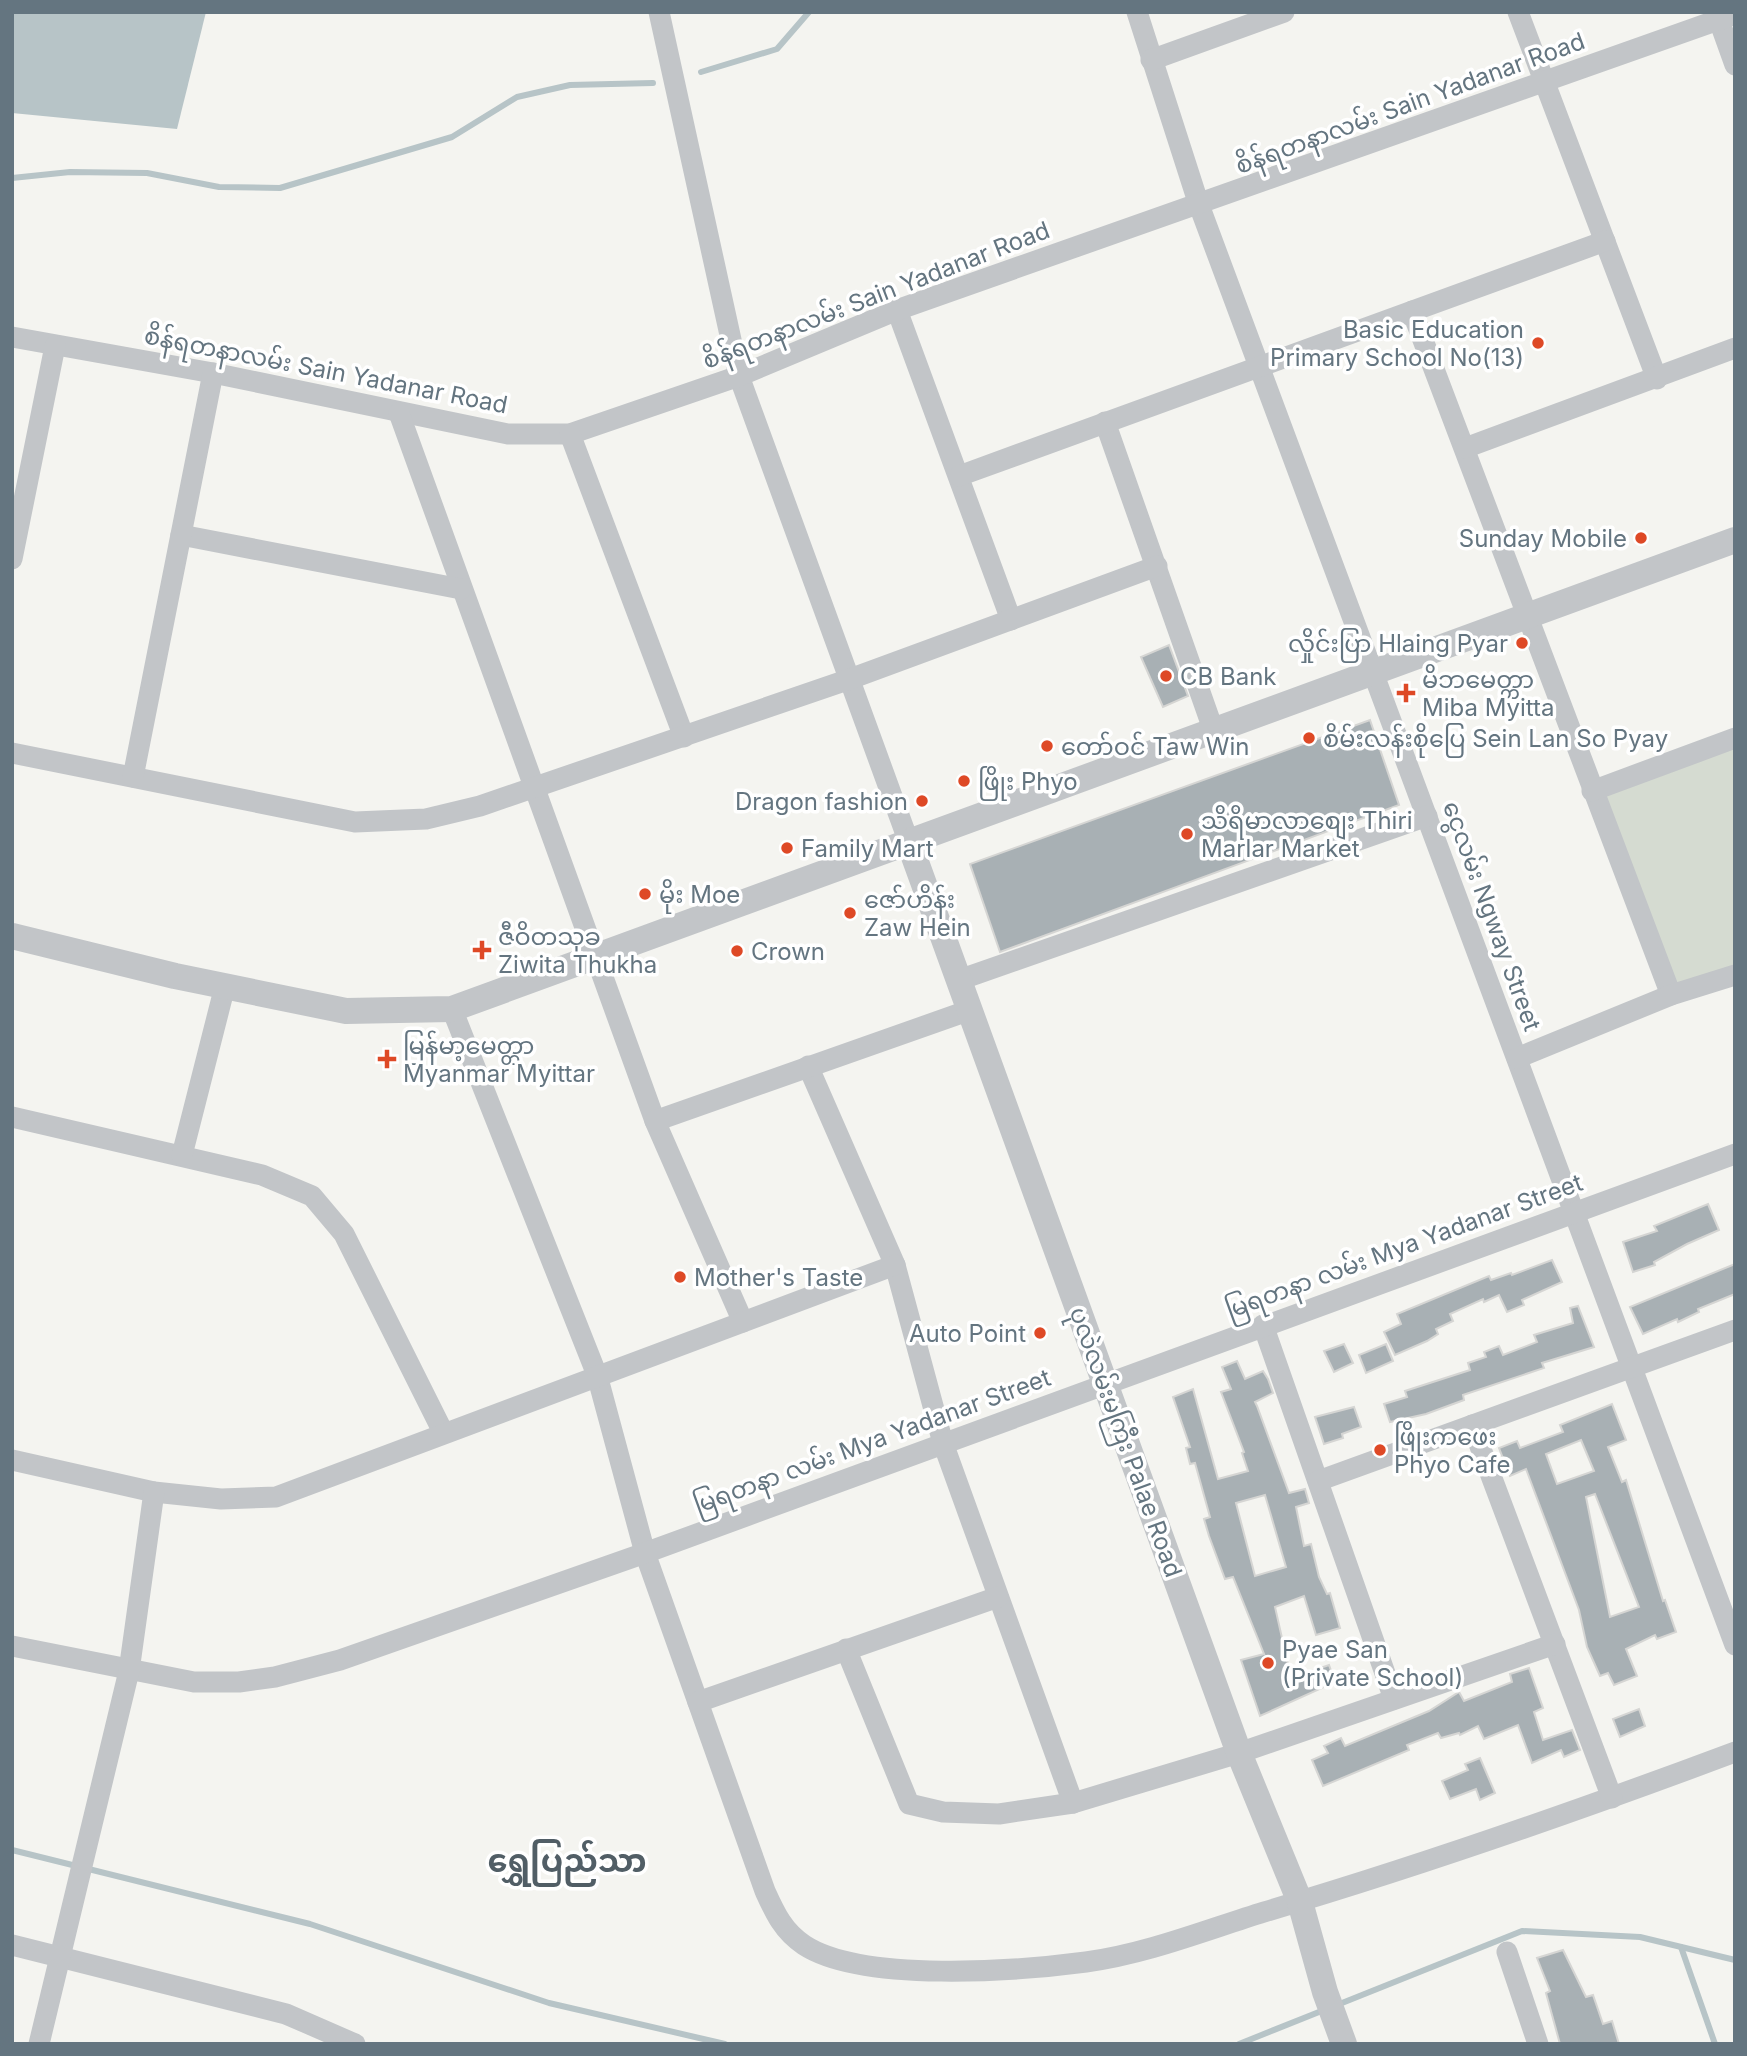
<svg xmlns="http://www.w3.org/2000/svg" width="1747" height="2056" font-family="Inter,'Noto Sans Myanmar',sans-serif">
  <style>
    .green { fill: #d5dbd1 }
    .water { fill: #b7c4c7 }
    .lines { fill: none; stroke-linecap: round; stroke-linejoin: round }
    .stream { stroke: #b7c4c7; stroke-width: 6 }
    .building { fill: #a8b0b4; stroke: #d5d5d3; stroke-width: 2; fill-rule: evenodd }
    .minor { stroke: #c2c5c8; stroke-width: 21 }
    .tertiary { stroke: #c2c5c8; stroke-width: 26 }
    .poi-dot { fill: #de4926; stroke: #fff; stroke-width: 2.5 }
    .labels { text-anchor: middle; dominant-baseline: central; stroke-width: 7; stroke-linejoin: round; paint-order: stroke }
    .street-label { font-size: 24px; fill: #647580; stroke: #fff }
    .poi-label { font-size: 24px; fill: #647580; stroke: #fff; text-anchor: start }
    .district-label { font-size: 32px; font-weight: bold; fill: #515e66; stroke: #fff }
  </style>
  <rect width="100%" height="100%" fill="#f4f4f0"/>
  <!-- green -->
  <path class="green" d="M1735,744V972L1671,995L1597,794Z"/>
  <!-- water -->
  <path class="water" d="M12,12H206L177,129L12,113Z"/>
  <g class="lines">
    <!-- stream -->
    <g class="stream">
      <path d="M701,72L777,49L809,12"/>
      <path d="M12,178L70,172L147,173L219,187L280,188L452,137L517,97L570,85L653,83"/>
      <path d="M12,1850L310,1924L549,2003L725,2044"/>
      <path d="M1681,1947L1715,2044"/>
      <path d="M1337,2005L1522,1931L1640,1937L1735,1960"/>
      <path d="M1239,2044L1324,2010"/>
    </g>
  </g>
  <!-- building -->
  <g class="building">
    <path d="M1169,645L1188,696L1163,707L1141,657Z"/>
    <path d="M1370,720L1399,805L1000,952L970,864Z"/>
    <path d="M1708,1204L1719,1230L1687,1244L1654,1262L1655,1265L1633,1272L1623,1242L1657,1231L1654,1226Z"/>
    <path d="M1552,1260L1562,1282L1522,1300L1524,1305L1507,1312L1499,1295L1484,1302L1483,1299L1450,1314L1453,1321L1436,1329L1438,1334L1427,1341L1395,1355L1384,1332L1401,1324L1397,1314L1489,1276L1491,1280L1511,1273L1512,1275Z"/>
    <path d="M1735,1264V1294L1698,1309L1699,1312L1678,1322L1677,1319L1643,1334L1630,1307Z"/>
    <path d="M1578,1306L1594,1347L1542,1363L1544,1368L1463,1395L1464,1400L1426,1414L1390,1422L1384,1404L1407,1397L1405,1391L1470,1370L1468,1363L1486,1357L1484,1352L1499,1346L1503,1355L1537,1342L1534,1335L1573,1323L1570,1308Z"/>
    <path d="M1344,1344L1353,1363L1334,1372L1324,1351Z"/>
    <path d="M1386,1344L1393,1361L1366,1373L1359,1355Z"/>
    <path d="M1237,1361L1245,1379L1263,1371L1268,1379L1273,1393L1255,1402L1257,1406L1289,1493L1305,1489L1309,1503L1296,1507L1304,1546L1311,1544L1319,1577L1327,1594L1330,1593L1340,1628L1316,1635L1304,1596L1275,1607L1291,1678L1329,1665L1335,1682L1260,1716L1241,1660L1264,1654L1233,1577L1225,1579L1209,1536L1204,1519L1210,1517L1195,1463L1190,1464L1186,1448L1190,1447L1173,1397L1193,1389L1218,1479L1248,1471L1242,1453L1244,1452L1221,1392L1231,1389L1222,1367ZM1265,1495L1286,1567L1255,1576L1236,1503Z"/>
    <path d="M1612,1404L1626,1440L1608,1447L1622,1482L1626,1480L1663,1601L1665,1600L1676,1632L1657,1639L1655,1635L1626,1649L1637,1676L1614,1685L1608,1673L1600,1676L1587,1647L1579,1610L1526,1469L1510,1476L1499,1448L1517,1441L1520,1448L1563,1432L1560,1425ZM1581,1440L1594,1471L1557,1484L1546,1454ZM1595,1494L1639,1607L1610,1617L1586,1497Z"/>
    <path d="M1354,1407L1361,1427L1342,1434L1343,1438L1324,1444L1315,1417Z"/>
    <path d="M1529,1668L1543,1708L1534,1712L1543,1740L1572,1730L1580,1750L1564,1757L1561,1750L1532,1763L1518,1725L1484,1739L1478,1726L1460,1735L1459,1733L1441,1738L1438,1733L1407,1745L1409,1750L1323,1786L1312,1760L1328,1753L1324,1746L1341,1738L1345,1746L1429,1711L1459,1692L1464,1701L1512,1682L1510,1674Z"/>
    <path d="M1639,1709L1645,1726L1620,1737L1613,1719Z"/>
    <path d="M1480,1758L1495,1793L1480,1800L1476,1789L1450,1799L1442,1781L1468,1770L1465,1764Z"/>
    <path d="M1563,1950L1586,1997L1593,1995L1603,2024L1612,2021L1619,2044H1560L1546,1993L1550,1991L1537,1958Z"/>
  </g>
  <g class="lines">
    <!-- minor -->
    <g class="minor">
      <path d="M659,12L739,376L908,840"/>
      <path d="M1137,12L1199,205L1735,1645"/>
      <path d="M1518,12L1657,379"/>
      <path d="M1716,12L1735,65"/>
      <path d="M1151,60L1284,12"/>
      <path d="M897,310L1011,620"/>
      <path d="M1412,311L1671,995"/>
      <path d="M12,337L213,373L508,434H570L739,376L897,310L1735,14"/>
      <path d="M399,413L655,1121L743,1322"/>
      <path d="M1105,422L1213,729"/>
      <path d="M570,434L684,737"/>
      <path d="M1465,448L1735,348"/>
      <path d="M959,476L1605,241"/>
      <path d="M181,535L461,589"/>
      <path d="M12,559L55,346"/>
      <path d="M12,753L355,822L426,819L480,806L850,679L1157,566"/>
      <path d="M133,777L213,373"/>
      <path d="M1592,791L1735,738"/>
      <path d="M959,980L1427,816"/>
      <path d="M452,1009L597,1375L645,1553L765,1891C775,1913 783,1931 804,1945C862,1983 1018,1971 1086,1962C1146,1954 1206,1930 1264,1912C1423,1865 1580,1810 1735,1752"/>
      <path d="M1517,1058L1671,995L1735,975"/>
      <path d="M808,1066L895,1265L943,1443L1073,1803"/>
      <path d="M12,1117L262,1175L312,1196L344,1234L443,1432"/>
      <path d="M655,1121L970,1010"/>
      <path d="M182,1155L225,986"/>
      <path d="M1263,1325L1394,1699"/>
      <path d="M1472,1425L1612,1798"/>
      <path d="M12,1460L154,1492L221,1499L276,1497L895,1265"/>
      <path d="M1318,1481L1735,1330"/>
      <path d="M12,1646L194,1682H239L275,1677L340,1660L645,1553L1735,1154"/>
      <path d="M846,1649L909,1804L943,1812L999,1814L1073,1803L1239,1753L1555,1644"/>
      <path d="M698,1702L998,1597"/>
      <path d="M12,1945L286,2014L355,2044"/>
      <path d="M1507,1952L1538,2044"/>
      <path d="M39,2044L129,1671L154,1492"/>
    </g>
    <!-- tertiary -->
    <g class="tertiary">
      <path d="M908,840L1239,1753L1300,1902L1325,1992L1344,2044"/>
      <path d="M12,936L175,976L346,1011L452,1009L1735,540"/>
    </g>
  </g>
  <!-- markers -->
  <g class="poi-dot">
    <circle cx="1538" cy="343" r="7"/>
    <circle cx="1641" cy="538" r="7"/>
    <circle cx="1522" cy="643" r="7"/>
    <circle cx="1166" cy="676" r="7"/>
    <path d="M1402.5 682.5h7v7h7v7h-7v7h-7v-7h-7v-7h7z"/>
    <circle cx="1309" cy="738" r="7"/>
    <circle cx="1047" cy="746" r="7"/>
    <circle cx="964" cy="781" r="7"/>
    <circle cx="922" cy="801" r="7"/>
    <circle cx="1187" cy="834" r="7"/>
    <circle cx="787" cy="848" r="7"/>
    <circle cx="645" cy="894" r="7"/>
    <circle cx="850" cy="913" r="7"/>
    <path d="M478.5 939.5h7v7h7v7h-7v7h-7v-7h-7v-7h7z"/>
    <circle cx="737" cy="951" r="7"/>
    <path d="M383.5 1048.5h7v7h7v7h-7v7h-7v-7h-7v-7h7z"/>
    <circle cx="680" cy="1277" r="7"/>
    <circle cx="1040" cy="1333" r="7"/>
    <circle cx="1380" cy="1450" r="7"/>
    <circle cx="1268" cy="1663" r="7"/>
  </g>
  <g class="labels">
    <!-- street labels -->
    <g class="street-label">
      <text transform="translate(1410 103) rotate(-20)">စိန်ရတနာလမ်း Sain Yadanar Road</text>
      <text transform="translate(876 295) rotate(-21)">စိန်ရတနာလမ်း Sain Yadanar Road</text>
      <text transform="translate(326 370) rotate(11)">စိန်ရတနာလမ်း Sain Yadanar Road</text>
      <text transform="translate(1492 916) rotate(70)">ငွေလမ်း Ngway Street</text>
      <text transform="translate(1404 1246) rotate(-20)">မြရတနာ လမ်း Mya Yadanar Street</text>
      <text transform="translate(872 1441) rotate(-20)">မြရတနာ လမ်း Mya Yadanar Street</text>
      <text transform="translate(1126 1442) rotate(70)">ပုလဲလမ်းမကြီး Palae Road</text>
    </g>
    <!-- poi labels -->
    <g class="poi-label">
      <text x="1524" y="329" text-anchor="end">Basic Education<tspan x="1524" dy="28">Primary School No(13)</tspan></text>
      <text x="1627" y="538" text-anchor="end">Sunday Mobile</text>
      <text x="1508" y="643" text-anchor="end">လှိုင်းပြာ Hlaing Pyar</text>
      <text x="1180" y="676">CB Bank</text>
      <text x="1422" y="679">မိဘမေတ္တာ<tspan x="1422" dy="28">Miba Myitta</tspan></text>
      <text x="1323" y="738">စိမ်းလန်းစိုပြေ Sein Lan So Pyay</text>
      <text x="1061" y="746">တော်ဝင် Taw Win</text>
      <text x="978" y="781">ဖြိုး Phyo</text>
      <text x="908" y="801" text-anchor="end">Dragon fashion</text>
      <text x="1201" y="820">သိရိမာလာစျေး Thiri<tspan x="1201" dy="28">Marlar Market</tspan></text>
      <text x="801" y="848">Family Mart</text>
      <text x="659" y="894">မိုး Moe</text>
      <text x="864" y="899">ဇော်ဟိန်း<tspan x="864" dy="28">Zaw Hein</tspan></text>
      <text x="498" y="936">ဇီဝိတသုခ<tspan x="498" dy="28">Ziwita Thukha</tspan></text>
      <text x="751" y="951">Crown</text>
      <text x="403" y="1045">မြန်မာ့မေတ္တာ<tspan x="403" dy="28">Myanmar Myittar</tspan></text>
      <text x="694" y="1277">Mother's Taste</text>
      <text x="1026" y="1333" text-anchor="end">Auto Point</text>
      <text x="1394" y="1436">ဖြိုးကဖေး<tspan x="1394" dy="28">Phyo Cafe</tspan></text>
      <text x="1282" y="1649">Pyae San<tspan x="1282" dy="28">(Private School)</tspan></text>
    </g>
    <!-- district labels -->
    <g class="district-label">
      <text x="567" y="1860">ရွှေပြည်သာ</text>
    </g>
  </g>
  <!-- border -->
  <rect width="1747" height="2056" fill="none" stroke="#647580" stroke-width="28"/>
</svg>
